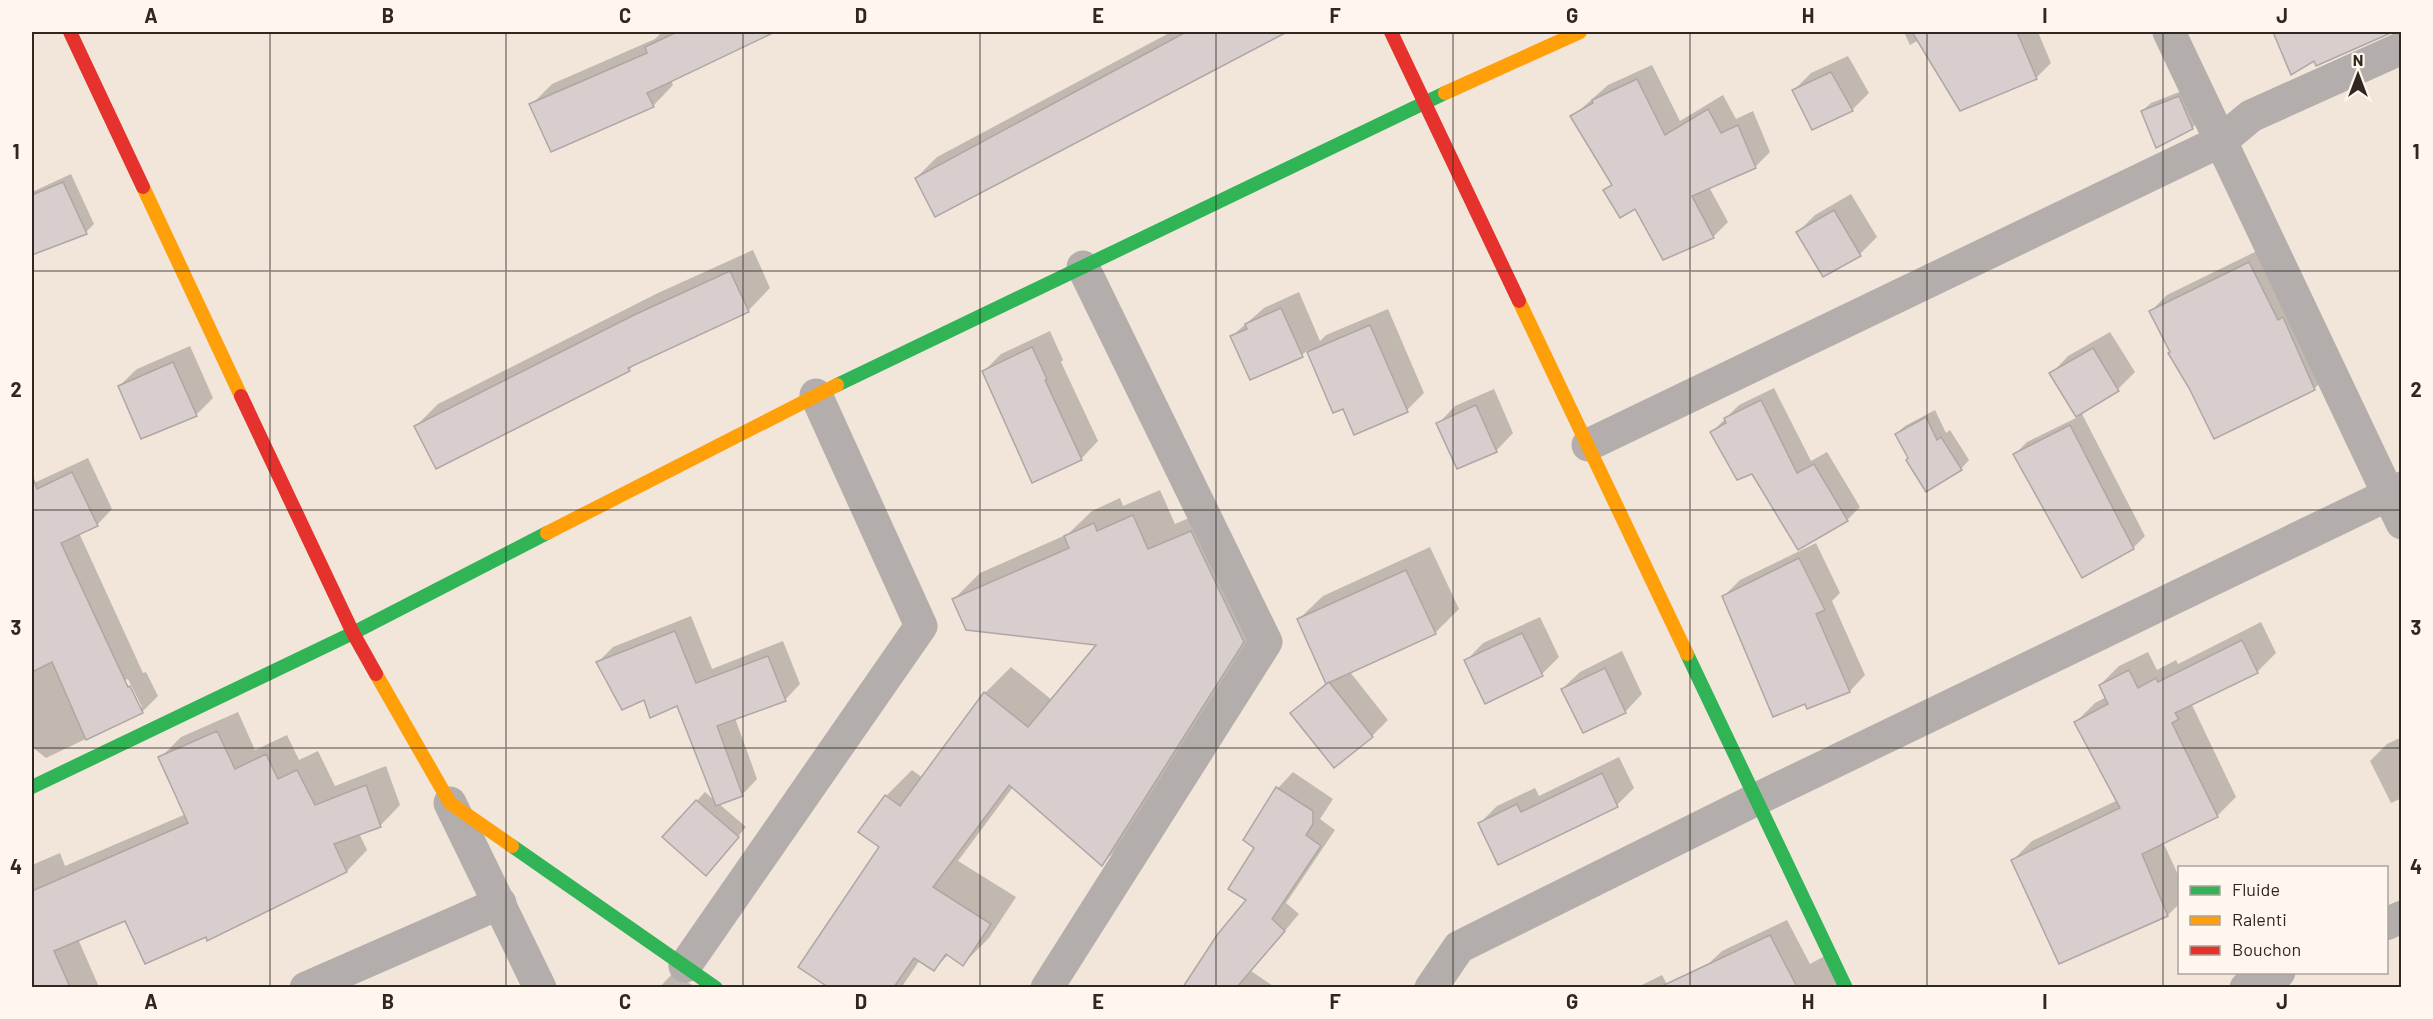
<svg xmlns="http://www.w3.org/2000/svg" width="2433" height="1019" font-family="Barlow,sans-serif">
  <style>
    .shadow { fill: #0003; fill-rule: evenodd }
    .building { fill: #d7cecd; stroke: #afa6a5; stroke-width: 1.5 }
    .lines { fill: none; stroke-linecap: round; stroke-linejoin: round }
    .street { stroke: #b3aeac; stroke-width: 33 }
    .fast { stroke: #30b455; stroke-width: 14 }
    .slow { stroke: #ff9f0a; stroke-width: 14 }
    .jam { stroke: #e5322d; stroke-width: 14 }
    .grid { fill: none; stroke: #302820; stroke-width: 1.5; stroke-opacity: 0.55 }
    .neatline { fill: none; stroke: #302820; stroke-width: 2 }
    .grid-label { font-size: 20px; text-anchor: middle; font-weight: bold; fill: #302820 }
  </style>
  <rect width="100%" height="100%" fill="#f2e6db"/>
  <!-- shadow -->
  <g class="shadow">
    <path d="M662,32H770L671,80L673,85L653,106L531,105L552,84L655,39Z"/>
    <path d="M1171,32H1271L1257,45L916,178L937,157Z"/>
    <path d="M1904,32H2038L2051,63L2036,78L1919,40L1910,45Z"/>
    <path d="M2275,32H2362L2363,34L2292,73Z"/>
    <path d="M1848,56L1869,93L1852,110L1812,128L1794,90L1811,73Z"/>
    <path d="M1652,65L1680,121L1723,95L1736,119L1753,111L1770,152L1755,167L1709,187L1728,222L1713,237L1636,207L1605,191L1613,183L1572,117L1608,85Z"/>
    <path d="M2187,89L2201,119L2192,128L2142,111L2151,103Z"/>
    <path d="M71,174L94,224L86,232L32,253V192Z"/>
    <path d="M1851,194L1877,237L1860,254L1824,275L1798,232L1815,215Z"/>
    <path d="M2265,247L2330,373L2314,389L2172,351L2151,311L2167,295Z"/>
    <path d="M753,250L770,288L748,311L637,362L629,370L416,426L438,404L658,293Z"/>
    <path d="M1299,292L1320,341L1326,335L1388,309L1424,393L1407,410L1344,407L1334,411L1308,350L1302,355L1232,336L1264,308Z"/>
    <path d="M1050,331L1063,360L1061,362L1098,441L1081,459L1032,481L984,371L1001,354Z"/>
    <path d="M2110,332L2135,372L2118,389L2081,412L2145,536L2133,548L2015,454L2027,442L2078,417L2051,374L2068,356Z"/>
    <path d="M190,346L213,398L196,415L119,386L137,369Z"/>
    <path d="M1774,388L1811,461L1827,452L1860,507L1847,520L1752,472L1712,432L1739,405Z"/>
    <path d="M1494,389L1513,433L1496,451L1438,424L1455,406Z"/>
    <path d="M1935,410L1946,433L1950,430L1969,460L1961,469L1910,458L1896,434L1905,426Z"/>
    <path d="M88,458L112,509L97,525L79,533L143,673L146,672L158,696L142,712L46,758L32,747V607L45,601L32,572V484ZM128,679L142,707H139L125,680Z"/>
    <path d="M1160,490L1175,524L1217,506L1269,614L1128,838L1102,864L1013,787L958,861L1016,897L989,938L963,964L949,954L934,969L920,960L901,988H831L800,967L881,847L886,796L912,770L923,778L985,693L1011,667L1052,700L1099,644L954,599L980,573L1068,534L1092,511L1120,498L1123,506Z"/>
    <path d="M1816,543L1840,593L1832,601L1865,675L1850,691L1807,707L1724,596L1740,580Z"/>
    <path d="M1430,547L1459,609L1435,633L1350,672L1388,720L1372,736L1334,766L1292,713L1327,682L1299,619L1323,596Z"/>
    <path d="M691,616L712,669L783,641L800,684L785,700L735,718L757,779L742,795L718,803L746,827L714,865L664,837L705,792L715,801L678,704L645,697L598,662L613,647Z"/>
    <path d="M1540,617L1559,657L1542,674L1486,702L1466,661L1483,643Z"/>
    <path d="M2261,622L2276,653L2257,672L2192,705L2236,797L2217,816L2163,842L2180,879V903L2168,915L2060,962L2013,860L2032,841L2118,800L2076,722L2095,703L2106,697L2100,685L2119,666L2148,652L2157,670L2176,660L2178,664Z"/>
    <path d="M1622,651L1642,694L1625,712L1562,689L1580,672Z"/>
    <path d="M238,712L255,750L287,735L299,760L318,751L335,786L386,766L400,805L380,826L359,833L367,850L347,871L208,939V934L126,919L78,939L99,987L32,988V865L60,853L65,866L186,814L160,758L181,737Z"/>
    <path d="M2402,737V798L2391,803L2370,761L2387,744Z"/>
    <path d="M1619,757L1634,788L1617,805L1499,863L1480,823L1497,806L1535,788L1539,796Z"/>
    <path d="M1293,772L1333,799L1320,819L1335,830L1286,903L1299,914L1251,971L1276,988H1184L1219,936L1249,900L1257,847L1245,840L1278,788Z"/>
    <path d="M1787,920L1810,964L1832,952L1839,988H1715L1705,967L1722,951Z"/>
    <path d="M673,973L697,988H659Z"/>
    <path d="M1662,975L1669,988H1636Z"/>
  </g>
  <!-- building -->
  <g class="building">
    <path d="M677,32H775L647,93L654,107L551,152L529,104L647,53L645,47Z"/>
    <path d="M1186,32H1287L935,217L915,178Z"/>
    <path d="M1912,32H2017L2037,79L1960,111Z"/>
    <path d="M2273,32H2393L2316,66L2314,61L2291,75Z"/>
    <path d="M1831,72L1853,111L1812,130L1792,90Z"/>
    <path d="M1637,79L1665,135L1708,109L1721,133L1738,125L1756,168L1692,196L1714,238L1663,260L1635,209L1620,218L1603,190L1612,185L1570,116L1593,103L1592,100Z"/>
    <path d="M2179,96L2193,129L2156,148L2141,111Z"/>
    <path d="M63,182L87,234L32,255V195Z"/>
    <path d="M1834,210L1861,256L1823,277L1796,232Z"/>
    <path d="M2249,262L2278,320L2283,317L2315,390L2214,439L2189,388L2168,353L2170,352L2149,311Z"/>
    <path d="M730,271L749,312L628,368L630,371L436,469L414,426L634,315Z"/>
    <path d="M1281,308L1303,357L1250,380L1230,336L1247,329L1245,324Z"/>
    <path d="M1370,325L1408,412L1354,435L1343,409L1333,413L1307,352Z"/>
    <path d="M1032,347L1047,379L1045,380L1082,460L1032,483L982,371Z"/>
    <path d="M2093,348L2119,391L2076,417L2049,373Z"/>
    <path d="M173,362L197,416L141,439L118,386Z"/>
    <path d="M1761,400L1797,473L1814,464L1848,521L1798,550L1752,474L1737,480L1710,432L1726,423L1724,418Z"/>
    <path d="M1476,405L1497,452L1457,469L1436,423Z"/>
    <path d="M1926,417L1937,440L1941,437L1962,470L1926,492L1906,460L1908,458L1895,434Z"/>
    <path d="M2070,425L2134,549L2082,578L2013,454Z"/>
    <path d="M72,472L98,526L61,543L128,687L130,686L143,713L86,740L52,662L32,672V475L37,489Z"/>
    <path d="M1133,515L1148,549L1191,531L1244,642L1102,866L1009,785L933,887L991,924L963,966L946,954L934,971L914,958L894,987H828L798,967L879,847L858,832L885,795L900,806L984,692L1028,727L1096,645L966,630L952,599L1069,548L1064,536L1094,523L1097,531Z"/>
    <path d="M1799,558L1825,610L1816,614L1850,692L1807,709L1805,704L1773,717L1722,596Z"/>
    <path d="M1406,570L1436,634L1326,684L1297,619Z"/>
    <path d="M675,631L696,683L768,656L786,701L717,726L743,796L716,806L677,706L650,718L644,700L622,710L596,662Z"/>
    <path d="M1522,633L1543,676L1485,704L1464,660Z"/>
    <path d="M2242,640L2258,673L2175,713L2179,719L2172,723L2218,817L2142,854L2168,916L2059,964L2011,860L2120,808L2074,722L2108,704L2099,685L2129,670L2138,688L2156,678L2158,682Z"/>
    <path d="M1605,668L1626,713L1583,733L1561,689Z"/>
    <path d="M1329,682L1373,737L1334,768L1290,713Z"/>
    <path d="M217,731L235,769L266,754L278,779L297,770L315,805L366,785L381,827L334,844L347,872L207,941L206,937L145,964L125,921L54,951L70,987H32V891L188,823L158,757Z"/>
    <path d="M1602,773L1618,807L1498,865L1478,823L1517,804L1521,812Z"/>
    <path d="M1276,787L1313,811V824L1306,835L1321,846L1272,919L1285,931L1237,987H1183L1217,935L1246,900L1228,889L1254,848L1243,840Z"/>
    <path d="M696,800L739,837L706,876L662,837Z"/>
    <path d="M1770,935L1797,987H1660Z"/>
  </g>
  <g class="lines">
    <!-- street -->
    <g class="street">
      <path d="M2169,32L2402,523"/>
      <path d="M1588,445L2221,141L2251,116L2402,48"/>
      <path d="M450,803L540,988"/>
      <path d="M2386,924L2402,917"/>
      <path d="M685,966L921,626L816,395"/>
      <path d="M306,988L500,903"/>
      <path d="M1047,988L1266,642L1083,267"/>
      <path d="M1431,988L1459,947L1757,799L2402,488"/>
      <path d="M2246,988L2279,972"/>
    </g>
    <!-- fast -->
    <g class="fast">
      <path d="M837,385L1445,93"/>
      <path d="M1687,654L1846,988"/>
      <path d="M32,787L353,633L547,533"/>
      <path d="M512,846L716,988"/>
    </g>
    <!-- slow -->
    <g class="slow">
      <path d="M1445,93L1580,32"/>
      <path d="M143,187L241,396"/>
      <path d="M1519,301L1687,654"/>
      <path d="M547,533L837,385"/>
      <path d="M376,674L450,803L512,846"/>
    </g>
    <!-- jam -->
    <g class="jam">
      <path d="M70,32L143,187"/>
      <path d="M1391,32L1519,301"/>
      <path d="M241,396L353,633L376,674"/>
    </g>
  </g>
  <!-- grid -->
  <path class="grid" d="M270,32V988M506,32V988M743,32V988M980,32V988M1216,32V988M1453,32V988M1690,32V988M1927,32V988M2163,32V988M32,271H2402M32,510H2402M32,748H2402"/>
  <!-- border -->
  <rect width="2433" height="1019" fill="none" stroke="#fff6ee" stroke-width="66"/>
  <!-- legend -->
  <rect x="2178" y="866" width="210" height="108" fill="#fff6ee" stroke="#aca49c" stroke-width="1.5"/>
  <rect x="2190" y="886" width="30" height="9" fill="#30b455" stroke="#aca49c" stroke-width="1.5"/>
  <text x="2232" y="896" font-size="18" fill="#302820">Fluide</text>
  <rect x="2190" y="916" width="30" height="9" fill="#ff9f0a" stroke="#aca49c" stroke-width="1.5"/>
  <text x="2232" y="926" font-size="18" fill="#302820">Ralenti</text>
  <rect x="2190" y="946" width="30" height="9" fill="#e5322d" stroke="#aca49c" stroke-width="1.5"/>
  <text x="2232" y="956" font-size="18" fill="#302820">Bouchon</text>
  <!-- north arrow -->
  <g transform="translate(2358 75)" stroke="#fff6ee" stroke-width="4.5" paint-order="stroke">
  <path d="M0-4.5L10 22L0 15L-10 22Z" fill="#302820"/>
  <text y="-9" font-size="16" font-weight="bold" text-anchor="middle" fill="#302820">N</text>
  </g>
  <rect x="33" y="33" width="2367" height="953" class="neatline"/>
  <g class="grid-label">
    <text x="151" y="23">A</text>
    <text x="388" y="23">B</text>
    <text x="625" y="23">C</text>
    <text x="861" y="23">D</text>
    <text x="1098" y="23">E</text>
    <text x="1335" y="23">F</text>
    <text x="1572" y="23">G</text>
    <text x="1808" y="23">H</text>
    <text x="2045" y="23">I</text>
    <text x="2282" y="23">J</text>
    <text x="16" y="159">1</text>
    <text x="2416" y="159">1</text>
    <text x="16" y="397">2</text>
    <text x="2416" y="397">2</text>
    <text x="16" y="635">3</text>
    <text x="2416" y="635">3</text>
    <text x="16" y="874">4</text>
    <text x="2416" y="874">4</text>
    <text x="151" y="1009">A</text>
    <text x="388" y="1009">B</text>
    <text x="625" y="1009">C</text>
    <text x="861" y="1009">D</text>
    <text x="1098" y="1009">E</text>
    <text x="1335" y="1009">F</text>
    <text x="1572" y="1009">G</text>
    <text x="1808" y="1009">H</text>
    <text x="2045" y="1009">I</text>
    <text x="2282" y="1009">J</text>
  </g>
</svg>
